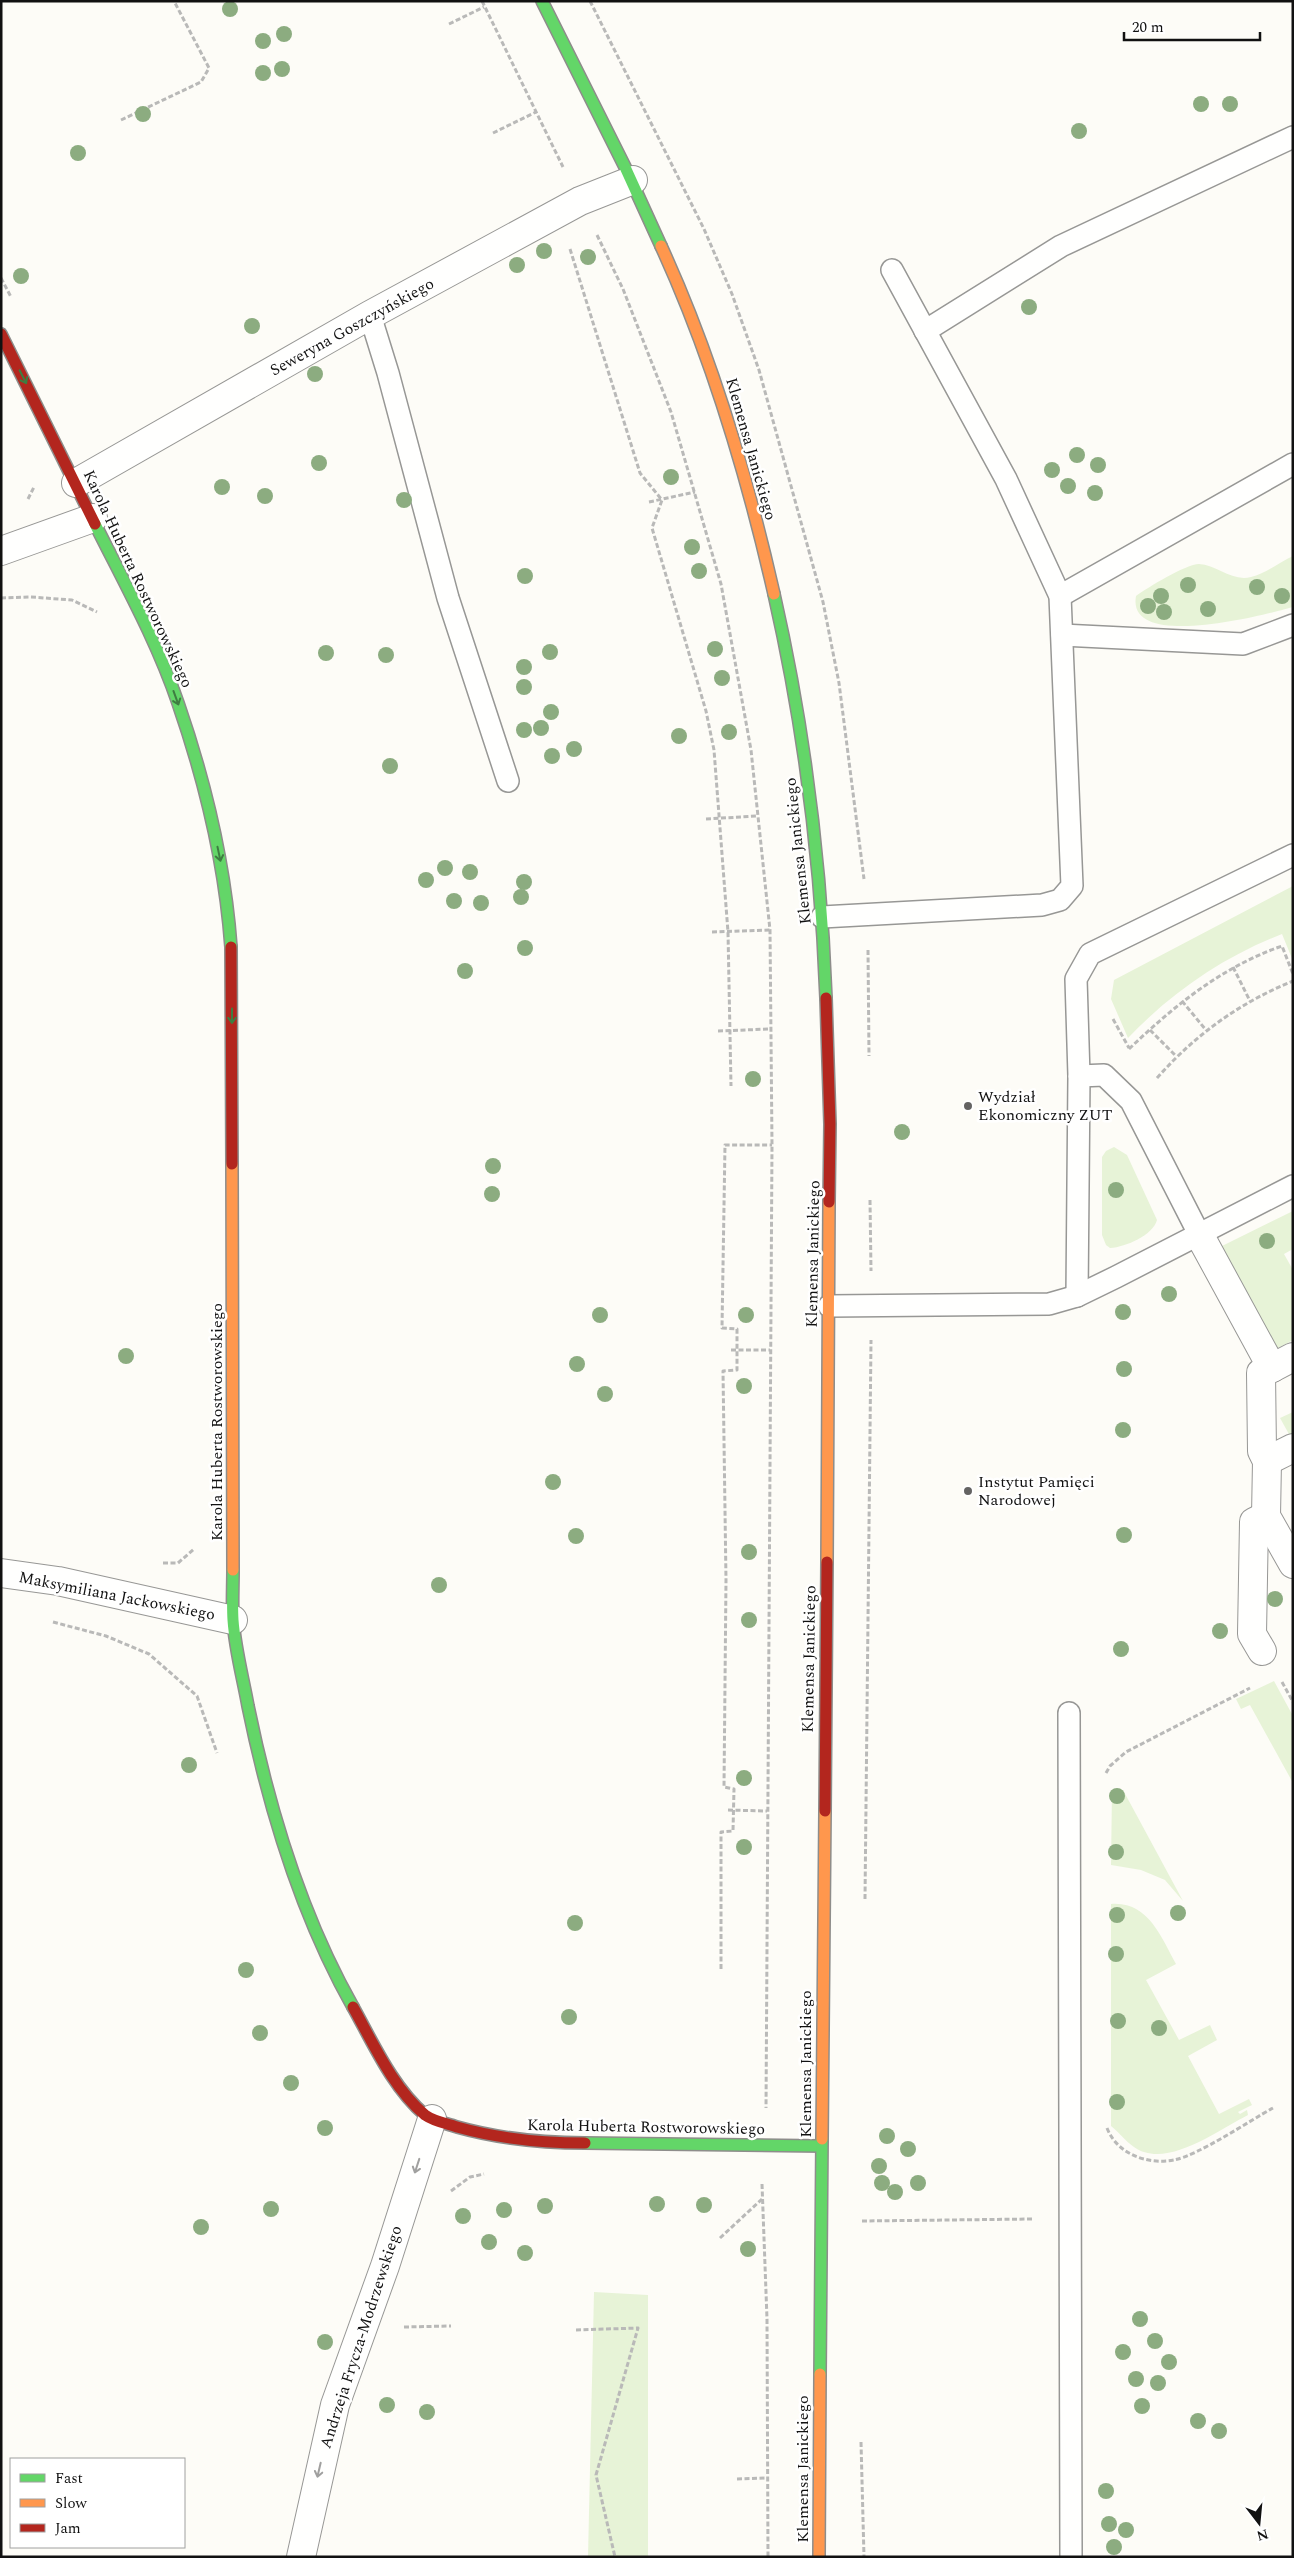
<svg xmlns="http://www.w3.org/2000/svg" width="1294" height="2558" font-family="Spectral,serif">
  <style>
    .green { fill: #e7f3d7 }
    .lines { fill: none; stroke-linecap: round; stroke-linejoin: round }
    .lane-casing { stroke: #979795; stroke-width: 24 }
    .street-casing { stroke: #979795; stroke-width: 30 }
    .fast-casing { stroke: #8e8d8b; stroke-width: 14 }
    .slow-casing { stroke: #8e8d8b; stroke-width: 14 }
    .jam-casing { stroke: #8e8d8b; stroke-width: 14 }
    .path { stroke: #b9b9b8; stroke-width: 3; stroke-dasharray: 5 2.5; stroke-linecap: butt }
    .lane { stroke: #fffffe; stroke-width: 21 }
    .street { stroke: #fffffe; stroke-width: 28 }
    .fast { stroke: #63d668; stroke-width: 11 }
    .slow { stroke: #ff974d; stroke-width: 11 }
    .jam { stroke: #b3261e; stroke-width: 11 }
    .tree { fill: #8cac80 }
    .oneway { stroke: #3e7d41 }
    .oneway2 { stroke: #a0a09f }
    .poi-dot { fill: #646362; stroke: #fff; stroke-width: 2 }
    .labels { text-anchor: middle; dominant-baseline: central; stroke-width: 5; stroke-linejoin: round; paint-order: stroke }
    .street-label { font-size: 16px; fill: #111; stroke: #fff }
    .poi-label { font-size: 16px; fill: #111; stroke: #fff; text-anchor: start }
  </style>
  <rect width="100%" height="100%" fill="#fdfcf7"/>
  <!-- green -->
  <g class="green">
    <path d="M1293,556V607L1289,608C1265,615 1126,651 1136,596C1147,588 1186,564 1199,564C1217,565 1232,582 1251,577C1265,574 1280,562 1293,556Z"/>
    <path d="M1293,886V961L1282,934C1223,957 1172,992 1128,1038L1111,999L1114,980Z"/>
    <path d="M1114,1147L1127,1155L1157,1220C1153,1235 1126,1247 1110,1248L1106,1245L1102,1235V1157L1106,1151Z"/>
    <path d="M1293,1211V1249L1284,1254L1293,1270V1340L1276,1349L1222,1246Z"/>
    <path d="M1293,1412V1435L1290,1436L1280,1418Z"/>
    <path d="M1274,1681L1293,1716V1783L1250,1705L1241,1709L1236,1699Z"/>
    <path d="M1112,1790H1123L1183,1901L1165,1880L1141,1870L1111,1865Z"/>
    <path d="M1111,1904C1148,1901 1161,1937 1176,1964L1146,1980L1179,2040L1210,2025L1217,2040L1188,2056L1219,2114L1249,2099L1252,2105L1238,2112L1240,2114L1247,2110L1248,2115C1218,2130 1166,2170 1134,2147C1125,2141 1119,2132 1111,2126Z"/>
    <path d="M594,2292L648,2295V2557H588Z"/>
  </g>
  <g class="lines">
    <!-- lane casing -->
    <g class="lane-casing">
      <g id="lane">
        <path d="M370,315L388,373L448,598L508,781"/>
        <path d="M925,331L1061,246L1293,137"/>
        <path d="M1060,596L1293,464"/>
        <path d="M1062,635L1243,644L1293,625"/>
        <path d="M822,917L1042,905L1060,900L1072,886L1060,596L1006,479L892,270"/>
        <path d="M1079,1076L1104,1075L1131,1101L1199,1234"/>
        <path d="M1077,1296L1079,1076L1076,979L1090,954L1293,855"/>
        <path d="M829,1306L1049,1304L1077,1296L1116,1277L1293,1186"/>
        <path d="M1069,1713L1071,2557"/>
      </g>
    </g>
    <!-- street casing -->
    <g class="street-casing">
      <g id="street">
        <path d="M76,483L370,315L580,201L633,180"/>
        <path d="M1,551L93,518"/>
        <path d="M1199,1234L1272,1368L1293,1357"/>
        <path d="M1272,1368L1261,1373L1262,1451L1267,1461L1266,1516L1293,1564"/>
        <path d="M1267,1461L1293,1448"/>
        <path d="M1,1573L58,1581L233,1620"/>
        <path d="M1262,1651L1252,1634L1254,1522L1266,1516"/>
        <path d="M301,2557L335,2405L385,2266L432,2119"/>
      </g>
    </g>
    <!-- fast casing -->
    <g class="fast-casing">
      <g id="fast">
        <path d="M542,1L625,167L661,246"/>
        <path d="M95,524C124,582 157,641 178,703C205,781 225,864 231,947"/>
        <path d="M774,594C804,726 821,862 826,998"/>
        <path d="M233,1570C233,1587 232,1604 233,1620C235,1649 243,1678 248,1706C269,1809 301,1915 353,2007"/>
        <path d="M585,2143L821,2146"/>
        <path d="M820,2374L822,2139"/>
      </g>
    </g>
    <!-- slow casing -->
    <g class="slow-casing">
      <g id="slow">
        <path d="M661,246C712,357 747,475 774,594"/>
        <path d="M232,1164L233,1570"/>
        <path d="M827,1562L829,1202"/>
        <path d="M822,2139L825,1811"/>
        <path d="M819,2557L820,2374"/>
      </g>
    </g>
    <!-- jam casing -->
    <g class="jam-casing">
      <g id="jam">
        <path d="M1,334L95,524"/>
        <path d="M231,947L232,1164"/>
        <path d="M826,998L830,1124L829,1202"/>
        <path d="M825,1811L827,1562"/>
        <path d="M353,2007C373,2043 393,2088 425,2115C435,2122 446,2123 457,2127C500,2139 541,2143 585,2143"/>
      </g>
    </g>
    <!-- path -->
    <g class="path">
      <path d="M482,1L563,167"/>
      <path d="M590,1L704,229L732,294L759,370L823,602L839,683L864,879"/>
      <path d="M449,24L484,7"/>
      <path d="M121,120L201,82L209,68L174,1"/>
      <path d="M493,133L536,112"/>
      <path d="M597,235L623,289L671,412L721,584L751,750L770,930L772,1145L766,2108"/>
      <path d="M570,249L640,473L662,500L652,528L706,711L714,750L728,932L731,1086"/>
      <path d="M1,278L11,297"/>
      <path d="M28,499L34,487"/>
      <path d="M649,502L695,492"/>
      <path d="M1,598L31,597L72,600L97,612"/>
      <path d="M706,819L757,816"/>
      <path d="M712,932L770,930"/>
      <path d="M868,950L869,1056"/>
      <path d="M1233,967L1250,1001"/>
      <path d="M1182,1001L1206,1030"/>
      <path d="M1113,1019L1129,1048"/>
      <path d="M1150,1030L1176,1056"/>
      <path d="M718,1031L770,1029"/>
      <path d="M1129,1049C1175,1005 1222,967 1282,946L1293,974"/>
      <path d="M1157,1078C1195,1035 1239,1003 1293,981"/>
      <path d="M870,1200L871,1271"/>
      <path d="M731,1350H770"/>
      <path d="M163,1563H178L194,1549"/>
      <path d="M53,1622L106,1636L149,1654L197,1696L217,1753"/>
      <path d="M1282,1682L1293,1702"/>
      <path d="M1106,1773L1110,1766L1126,1752L1250,1688"/>
      <path d="M728,1810L767,1811"/>
      <path d="M865,1899L871,1340"/>
      <path d="M721,1969V1832L733,1831L734,1789L724,1787L726,1580L723,1371L737,1370V1329L722,1328L725,1145H772"/>
      <path d="M1107,2128C1117,2154 1147,2165 1174,2160C1199,2155 1249,2121 1273,2108"/>
      <path d="M762,2184L767,2319L768,2557"/>
      <path d="M451,2191L470,2177L484,2174"/>
      <path d="M862,2221L1034,2219"/>
      <path d="M720,2238L762,2199"/>
      <path d="M404,2327L451,2326"/>
      <path d="M576,2330L638,2328L596,2475L615,2557"/>
      <path d="M861,2442L864,2557"/>
      <path d="M737,2479L767,2478"/>
    </g>
    <!-- lane -->
    <use href="#lane" class="lane"/>
    <!-- street -->
    <use href="#street" class="street"/>
    <!-- fast -->
    <use href="#fast" class="fast"/>
    <!-- slow -->
    <use href="#slow" class="slow"/>
    <!-- jam -->
    <use href="#jam" class="jam"/>
  </g>
  <!-- trees -->
  <g class="tree">
    <circle cx="230" cy="9" r="8"/>
    <circle cx="284" cy="34" r="8"/>
    <circle cx="263" cy="41" r="8"/>
    <circle cx="282" cy="69" r="8"/>
    <circle cx="263" cy="73" r="8"/>
    <circle cx="1201" cy="104" r="8"/>
    <circle cx="1230" cy="104" r="8"/>
    <circle cx="143" cy="114" r="8"/>
    <circle cx="1079" cy="131" r="8"/>
    <circle cx="78" cy="153" r="8"/>
    <circle cx="544" cy="251" r="8"/>
    <circle cx="588" cy="257" r="8"/>
    <circle cx="517" cy="265" r="8"/>
    <circle cx="21" cy="276" r="8"/>
    <circle cx="1029" cy="307" r="8"/>
    <circle cx="252" cy="326" r="8"/>
    <circle cx="315" cy="374" r="8"/>
    <circle cx="1077" cy="455" r="8"/>
    <circle cx="319" cy="463" r="8"/>
    <circle cx="1098" cy="465" r="8"/>
    <circle cx="1052" cy="470" r="8"/>
    <circle cx="671" cy="477" r="8"/>
    <circle cx="1068" cy="486" r="8"/>
    <circle cx="222" cy="487" r="8"/>
    <circle cx="1095" cy="493" r="8"/>
    <circle cx="265" cy="496" r="8"/>
    <circle cx="404" cy="500" r="8"/>
    <circle cx="692" cy="547" r="8"/>
    <circle cx="699" cy="571" r="8"/>
    <circle cx="525" cy="576" r="8"/>
    <circle cx="1188" cy="585" r="8"/>
    <circle cx="1257" cy="587" r="8"/>
    <circle cx="1161" cy="596" r="8"/>
    <circle cx="1282" cy="596" r="8"/>
    <circle cx="1148" cy="606" r="8"/>
    <circle cx="1208" cy="609" r="8"/>
    <circle cx="1164" cy="612" r="8"/>
    <circle cx="715" cy="649" r="8"/>
    <circle cx="550" cy="652" r="8"/>
    <circle cx="326" cy="653" r="8"/>
    <circle cx="386" cy="655" r="8"/>
    <circle cx="524" cy="667" r="8"/>
    <circle cx="722" cy="678" r="8"/>
    <circle cx="524" cy="687" r="8"/>
    <circle cx="551" cy="712" r="8"/>
    <circle cx="541" cy="728" r="8"/>
    <circle cx="524" cy="730" r="8"/>
    <circle cx="729" cy="732" r="8"/>
    <circle cx="679" cy="736" r="8"/>
    <circle cx="574" cy="749" r="8"/>
    <circle cx="552" cy="756" r="8"/>
    <circle cx="390" cy="766" r="8"/>
    <circle cx="445" cy="868" r="8"/>
    <circle cx="470" cy="872" r="8"/>
    <circle cx="426" cy="880" r="8"/>
    <circle cx="524" cy="882" r="8"/>
    <circle cx="521" cy="897" r="8"/>
    <circle cx="454" cy="901" r="8"/>
    <circle cx="481" cy="903" r="8"/>
    <circle cx="525" cy="948" r="8"/>
    <circle cx="465" cy="971" r="8"/>
    <circle cx="753" cy="1079" r="8"/>
    <circle cx="902" cy="1132" r="8"/>
    <circle cx="493" cy="1166" r="8"/>
    <circle cx="1116" cy="1190" r="8"/>
    <circle cx="492" cy="1194" r="8"/>
    <circle cx="1267" cy="1241" r="8"/>
    <circle cx="1169" cy="1294" r="8"/>
    <circle cx="1123" cy="1312" r="8"/>
    <circle cx="600" cy="1315" r="8"/>
    <circle cx="746" cy="1315" r="8"/>
    <circle cx="126" cy="1356" r="8"/>
    <circle cx="577" cy="1364" r="8"/>
    <circle cx="1124" cy="1369" r="8"/>
    <circle cx="744" cy="1386" r="8"/>
    <circle cx="605" cy="1394" r="8"/>
    <circle cx="1123" cy="1430" r="8"/>
    <circle cx="553" cy="1482" r="8"/>
    <circle cx="1124" cy="1535" r="8"/>
    <circle cx="576" cy="1536" r="8"/>
    <circle cx="749" cy="1552" r="8"/>
    <circle cx="439" cy="1585" r="8"/>
    <circle cx="1275" cy="1599" r="8"/>
    <circle cx="749" cy="1620" r="8"/>
    <circle cx="1220" cy="1631" r="8"/>
    <circle cx="1121" cy="1649" r="8"/>
    <circle cx="189" cy="1765" r="8"/>
    <circle cx="744" cy="1778" r="8"/>
    <circle cx="1117" cy="1796" r="8"/>
    <circle cx="744" cy="1847" r="8"/>
    <circle cx="1116" cy="1852" r="8"/>
    <circle cx="1178" cy="1913" r="8"/>
    <circle cx="1117" cy="1915" r="8"/>
    <circle cx="575" cy="1923" r="8"/>
    <circle cx="1116" cy="1954" r="8"/>
    <circle cx="246" cy="1970" r="8"/>
    <circle cx="569" cy="2017" r="8"/>
    <circle cx="1118" cy="2021" r="8"/>
    <circle cx="1159" cy="2028" r="8"/>
    <circle cx="260" cy="2033" r="8"/>
    <circle cx="291" cy="2083" r="8"/>
    <circle cx="1117" cy="2102" r="8"/>
    <circle cx="325" cy="2128" r="8"/>
    <circle cx="887" cy="2136" r="8"/>
    <circle cx="908" cy="2149" r="8"/>
    <circle cx="879" cy="2166" r="8"/>
    <circle cx="882" cy="2183" r="8"/>
    <circle cx="918" cy="2183" r="8"/>
    <circle cx="895" cy="2192" r="8"/>
    <circle cx="657" cy="2204" r="8"/>
    <circle cx="704" cy="2205" r="8"/>
    <circle cx="545" cy="2206" r="8"/>
    <circle cx="271" cy="2209" r="8"/>
    <circle cx="504" cy="2210" r="8"/>
    <circle cx="463" cy="2216" r="8"/>
    <circle cx="201" cy="2227" r="8"/>
    <circle cx="489" cy="2242" r="8"/>
    <circle cx="748" cy="2249" r="8"/>
    <circle cx="525" cy="2253" r="8"/>
    <circle cx="1140" cy="2319" r="8"/>
    <circle cx="1155" cy="2341" r="8"/>
    <circle cx="325" cy="2342" r="8"/>
    <circle cx="1123" cy="2352" r="8"/>
    <circle cx="1169" cy="2362" r="8"/>
    <circle cx="1136" cy="2379" r="8"/>
    <circle cx="1158" cy="2383" r="8"/>
    <circle cx="387" cy="2405" r="8"/>
    <circle cx="1142" cy="2406" r="8"/>
    <circle cx="427" cy="2412" r="8"/>
    <circle cx="1198" cy="2421" r="8"/>
    <circle cx="1219" cy="2431" r="8"/>
    <circle cx="1106" cy="2491" r="8"/>
    <circle cx="1109" cy="2524" r="8"/>
    <circle cx="1126" cy="2530" r="8"/>
    <circle cx="1114" cy="2547" r="8"/>
  </g>
  <!-- one-way arrows -->
  <defs><path id="oneway-shaft" d="M-6 0H5M1.5-3L5.5 0L1.5 3" fill="none" stroke-width="1.6" stroke-linecap="round" stroke-linejoin="round" transform="scale(1.25)"/></defs>
  <g class="oneway">
    <use href="#oneway-shaft" transform="translate(23 377) rotate(63)"/>
    <use href="#oneway-shaft" transform="translate(176 698) rotate(70)"/>
    <use href="#oneway-shaft" transform="translate(219 854) rotate(78)"/>
    <use href="#oneway-shaft" transform="translate(232 1016) rotate(90)"/>
  </g>
  <g class="oneway2">
    <use href="#oneway-shaft" transform="translate(417 2166) rotate(108)"/>
    <use href="#oneway-shaft" transform="translate(319 2470) rotate(103)"/>
  </g>
  <!-- markers -->
  <g class="poi-dot">
    <circle cx="968" cy="1106" r="5"/>
    <circle cx="968" cy="1491" r="5"/>
  </g>
  <g class="labels">
    <!-- street labels -->
    <g class="street-label">
      <text transform="translate(352 327) rotate(-29)">Seweryna Goszczyńskiego</text>
      <text transform="translate(751 449) rotate(74)">Klemensa Janickiego</text>
      <text transform="translate(138 579) rotate(65)">Karola Huberta Rostworowskiego</text>
      <text transform="translate(798 851) rotate(-96)">Klemensa Janickiego</text>
      <text transform="translate(813 1254) rotate(-89)">Klemensa Janickiego</text>
      <text transform="translate(217 1422) rotate(-90)">Karola Huberta Rostworowskiego</text>
      <text transform="translate(117 1596) rotate(11)">Maksymiliana Jackowskiego</text>
      <text transform="translate(809 1659) rotate(-89)">Klemensa Janickiego</text>
      <text transform="translate(806 2064) rotate(-90)">Klemensa Janickiego</text>
      <text transform="translate(646 2127) rotate(1)">Karola Huberta Rostworowskiego</text>
      <text transform="translate(361 2337) rotate(-72)">Andrzeja Frycza-Modrzewskiego</text>
      <text transform="translate(803 2469) rotate(-90)">Klemensa Janickiego</text>
    </g>
    <!-- poi labels -->
    <g class="poi-label">
      <text x="978" y="1097">Wydział<tspan x="978" dy="18">Ekonomiczny ZUT</tspan></text>
      <text x="978" y="1482">Instytut Pamięci<tspan x="978" dy="18">Narodowej</tspan></text>
    </g>
  </g>
  <!-- border -->
  <rect width="1294" height="2558" fill="none" stroke="#111111" stroke-width="5"/>
  <!-- legend -->
  <rect x="10" y="2458" width="175" height="90" fill="#ffffff" stroke="#a0a0a0"/>
  <rect x="20" y="2474" width="25" height="8" fill="#63d668" stroke="#a0a0a0"/>
  <text x="55" y="2483" font-size="15" fill="#111111">Fast</text>
  <rect x="20" y="2499" width="25" height="8" fill="#ff974d" stroke="#a0a0a0"/>
  <text x="55" y="2508" font-size="15" fill="#111111">Slow</text>
  <rect x="20" y="2524" width="25" height="8" fill="#b3261e" stroke="#a0a0a0"/>
  <text x="55" y="2533" font-size="15" fill="#111111">Jam</text>
  <!-- north arrow -->
  <g transform="translate(1259 2523) rotate(164)" stroke="#ffffff" stroke-width="4" paint-order="stroke">
  <path d="M0-4L9 19L0 12L-9 19Z" fill="#111111"/>
  <text y="-8" font-size="14" font-weight="bold" text-anchor="middle" fill="#111111">N</text>
  </g>
  <!-- scale -->
  <path d="M1124 32v8h136v-8" fill="none" stroke="#111111" stroke-width="2.5"/>
  <text x="1132" y="32" font-size="15" fill="#111111" stroke="#ffffff" stroke-width="4" paint-order="stroke">20 m</text>
</svg>
